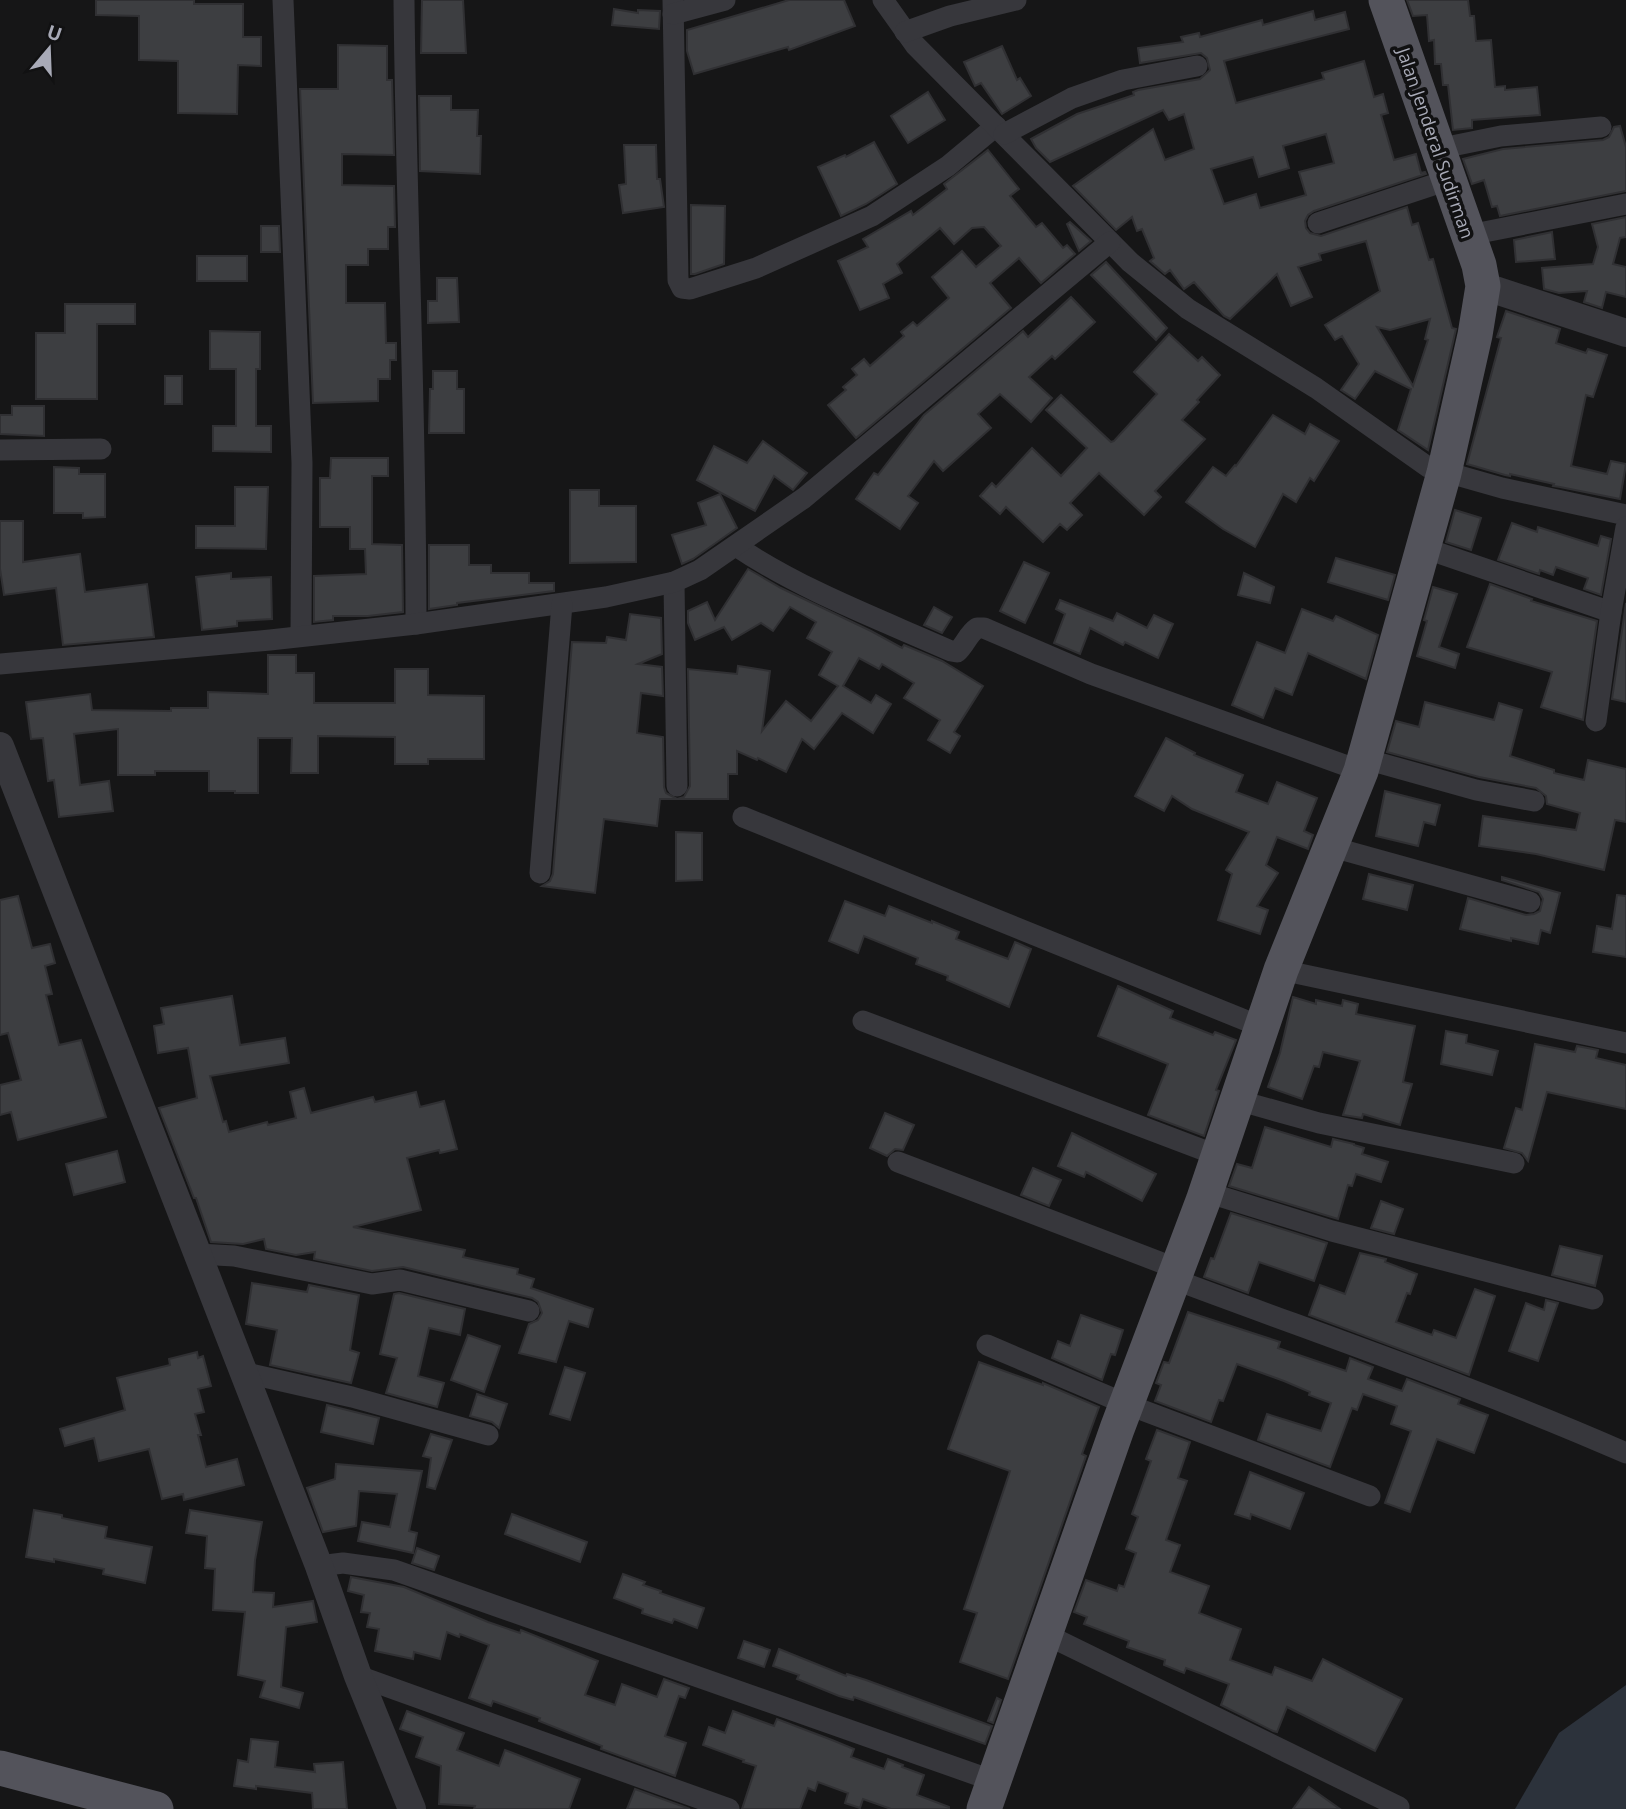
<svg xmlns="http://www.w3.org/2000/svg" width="1626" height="1809" font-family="'Open Sans',sans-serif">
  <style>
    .water { fill: #2c323b }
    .building { fill: #3d3e41; stroke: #303033; stroke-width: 2; fill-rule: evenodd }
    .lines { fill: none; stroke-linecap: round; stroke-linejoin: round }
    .minor { stroke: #37373c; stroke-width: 21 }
    .tertiary { stroke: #37373c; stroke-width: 28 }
    .primary { stroke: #53535b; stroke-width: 35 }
    .labels { text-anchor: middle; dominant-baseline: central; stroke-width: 7; stroke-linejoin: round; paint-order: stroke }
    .street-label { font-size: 18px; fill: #a8aab7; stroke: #111112 }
  </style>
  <rect width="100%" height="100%" fill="#161617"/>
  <!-- water -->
  <path class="water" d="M1626,1685V1809H1515L1559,1733Z"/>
  <!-- building -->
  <g class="building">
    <path d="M96,0H194V4H243V37H261V66L238,65L237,114L178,113V61L139,60V16L96,15Z"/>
    <path d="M422,0H463L466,53H421Z"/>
    <path d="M789,0H844L855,26L789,50L788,47L694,74L687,51V30Z"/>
    <path d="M1407,0H1468L1470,16H1474L1476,41L1491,40L1495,87L1505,86V90L1537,87L1540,115L1472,120V128L1453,130L1448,85H1443L1441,64H1435L1434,40L1429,41L1427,15L1413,16Z"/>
    <path d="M614,9L638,13V10L660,11L659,29L612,25Z"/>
    <path d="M1313,11L1315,20L1345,12L1349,29L1224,61L1236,103L1324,79L1322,73L1364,61L1374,97L1383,94L1388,113L1381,115L1394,160L1416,154L1421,173L1425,172L1426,174L1314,211L1308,215L1305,221L1306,228L1310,233L1321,236L1407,207L1412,225L1418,223L1429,260L1433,259L1452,328L1456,329L1428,450L1398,430L1411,389L1375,371L1355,399L1341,390L1359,364L1342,336L1335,340L1325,325L1380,291L1366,241L1319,254L1321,260L1298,267L1312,297L1291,306L1277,274L1230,319L1224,316L1194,282L1184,289L1170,270L1165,274L1150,261L1154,258L1142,229L1137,231L1132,217L1116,230L1073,186L1153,129L1165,160L1194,149L1184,114L1169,120L1163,110L1050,162L1036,148L1031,139L1077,114L1134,95L1133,92L1138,90L1200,79L1210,70L1207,58L1201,53L1140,63L1138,48L1183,42L1181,37L1199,33L1200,37L1262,20L1263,25ZM1326,134L1334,163L1299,172L1306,195L1260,208L1256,194L1224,204L1211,169L1253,157L1259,177L1289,168L1283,146ZM1430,319L1425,339L1428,340L1413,386L1377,327L1390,330Z"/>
    <path d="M338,45L387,46V80H392L394,155L342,154V185L394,186L395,227H388V249H368V265H346V303H385L386,343H396V360H390V379H378V401L313,403L300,89H338Z"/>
    <path d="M1002,46L1017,80L1020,78L1031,96L1002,114L981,83L975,86L964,62Z"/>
    <path d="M928,92L945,120L908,143L891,116Z"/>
    <path d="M419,96H451V110H478L477,136H481L480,174L420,171Z"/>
    <path d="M1620,126L1626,147V191L1500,216L1497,206L1492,207L1484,180L1472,184L1463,159L1503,149L1603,140L1609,137L1614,127Z"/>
    <path d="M874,142L897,184L866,204L841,216L818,167L845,155L846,157Z"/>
    <path d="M624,145H656L657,179H660L664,207L623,213L619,185L626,184Z"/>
    <path d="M988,150L1019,189L1010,196L1036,227L1042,223L1063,248L1067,245L1075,254L1041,283L1019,258L990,283L1011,308L856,438L828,405L846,390L843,387L857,375L852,369L864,359L870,366L904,336L901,332L913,322L917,326L949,298L932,277L962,251L976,267L1001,246L984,227L972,228L954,244L940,228L897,264L902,273L883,284L889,298L860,310L838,261L868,247L863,239L911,211L913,215L947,189L944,184Z"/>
    <path d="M691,205L725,206L724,264L695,274H691Z"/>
    <path d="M1626,217V237L1620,238L1613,264L1626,267V297L1606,292L1602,308L1584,302L1587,291L1559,293L1544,289L1542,268L1593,264L1598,247L1592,224Z"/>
    <path d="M1070,222L1091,241L1079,251L1067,224Z"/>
    <path d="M261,226H279L280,252H261Z"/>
    <path d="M1552,232L1555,259L1516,262L1514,240Z"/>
    <rect x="197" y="256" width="50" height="25"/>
    <path d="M1106,262L1167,328L1156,340L1091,275Z"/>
    <path d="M437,278H457L459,322L428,323V301H437Z"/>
    <path d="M1071,297L1095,322L1055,359L1052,356L1029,377L1052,398L1031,422L1000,394L978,414L991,428L943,471L934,461L908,496L918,503L900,529L856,499L874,473L878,475L924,415L1023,331L1028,337Z"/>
    <path d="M65,304H135V324H97V399H36V333H65Z"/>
    <path d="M1506,311L1560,329L1556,343L1586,353L1588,349L1607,355L1593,397L1586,395L1571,466L1607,474L1611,461L1626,464L1620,499L1560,487L1553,486L1554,484L1510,474V476L1505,475L1467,464L1501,338L1497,337Z"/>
    <path d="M210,331L260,332V369H256V426H271V452L213,451V426H236V369H210Z"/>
    <path d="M1169,334L1198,361L1202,357L1220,375L1197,400L1199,402L1182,420L1205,439L1155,491L1161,497L1144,515L1099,473L1070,503L1082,515L1067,530L1060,524L1043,542L1006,507L1000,514L980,496L992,483L996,487L1032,448L1061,476L1087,448L1046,410L1061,395L1111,442L1114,441L1157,394L1134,372Z"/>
    <path d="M433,371H457V389H464V433H429L430,389H433Z"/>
    <rect x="165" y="376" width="17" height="28"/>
    <path d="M12,406H44V436L0,434V415H12Z"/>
    <path d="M1273,415L1305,434L1310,424L1339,441L1314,481L1310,478L1296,502L1283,494L1255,547L1223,529L1186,502L1213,467L1226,476L1235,465L1236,466Z"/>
    <path d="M763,441L807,473L793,490L774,476L755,511L697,480L714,446L747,463Z"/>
    <path d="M331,458H388V476H372V544L402,545L403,612L368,616H333V620L314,622V576L366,574L365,549H350V527H320V478H330Z"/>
    <path d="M54,467L79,468V474H105V517L83,518V513H54Z"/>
    <path d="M235,487H268L266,549L196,548V526H235Z"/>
    <path d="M570,490H599V506H636V562L570,563Z"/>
    <path d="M720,494L737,528L693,559L682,564L672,535L706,525L698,503Z"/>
    <path d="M1455,510L1481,518L1471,550L1446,542Z"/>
    <path d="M0,521H23V562L80,554L85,592L147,584L154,637L63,645L56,588L4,595L0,569Z"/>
    <path d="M1512,523L1537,532L1538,527L1598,546L1601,536L1611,539L1601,595L1584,589L1588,578L1556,567L1553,575L1540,570L1539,574L1498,560Z"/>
    <path d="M429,545H469V565H491V573H529V583H554V591L457,603V605L429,609Z"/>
    <path d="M1336,558L1395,575L1388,600L1328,582Z"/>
    <path d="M1024,562L1049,573L1025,623L1000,611Z"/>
    <path d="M748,569L781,588L871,631L902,648L904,645L942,661L983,686L954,732L960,736L950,753L928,740L940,720L904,698L914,683L882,664L879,669L859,658L843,686L871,703L876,695L891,704L873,733L842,713L814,749L802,739L786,772L758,758L757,760L737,751V774H728V799H660L657,826L604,819L595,893L542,886L550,881L553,874L572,642L606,643L607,637L626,640L630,614L661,618L662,654L638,664L662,667L663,696L641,693L637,733L663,737L664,787L666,793L677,799L684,797L690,786L688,669L737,674L738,666L770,671L762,731L786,701L811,721L838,686L819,675L832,652L807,638L816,622L790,607L773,631L761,623L732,640L724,627L695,640L688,623V611L707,602L715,620Z"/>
    <path d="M231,573V579L271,577L272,619L237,621V626L202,630L196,577Z"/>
    <path d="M1244,573L1274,587L1270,603L1238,595Z"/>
    <path d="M1490,584L1532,599L1531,601L1597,621L1583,720L1541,707L1552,672L1467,647Z"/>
    <path d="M1433,587L1457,594L1439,647L1459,654L1455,668L1417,656L1427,621L1424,620Z"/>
    <path d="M1060,600L1113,621L1117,613L1147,628L1154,615L1173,624L1158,658L1125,642L1123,645L1090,628L1080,654L1054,643L1065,614L1056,609Z"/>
    <path d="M1626,603V702L1612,699Z"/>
    <path d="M934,607L952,617L942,633L924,625Z"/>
    <path d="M1302,609L1333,621L1336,616L1378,635L1366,679L1308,653L1292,695L1275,688L1263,718L1232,705L1257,642L1285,653Z"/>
    <path d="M268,655H296V673H314V703H395V669H428V695L484,696V759H428V764H395V737L318,736V773H291L292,738H258V793H235V791H209V771H155V775H118V729L74,734L80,785L109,781L113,811L59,817L54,780L48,781L43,738L31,739L26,702L90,694L92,710L171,711V708H208V692L268,694Z"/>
    <path d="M1425,702L1494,720L1499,703L1522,710L1510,756L1554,770V773L1584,780L1588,760L1626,769V822L1615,820L1604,870L1536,854L1479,846L1483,816L1576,830L1580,813L1547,804L1546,796L1536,788L1479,777L1387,752L1396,721L1419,727Z"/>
    <path d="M1166,738L1195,753L1194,755L1243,775L1236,792L1268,804L1277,782L1317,798L1304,831L1313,835L1308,849L1277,837L1266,865L1278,873L1257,906L1268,910L1260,934L1218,920L1232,874L1226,870L1249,832L1192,809L1172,796L1164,811L1135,796Z"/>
    <path d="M1385,791L1440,805L1435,825L1424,822L1418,846L1376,836Z"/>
    <path d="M676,832L702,833V880L676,881Z"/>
    <path d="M1369,874L1413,885L1407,910L1363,899Z"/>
    <path d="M1502,877L1560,893L1550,933L1541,930L1538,944L1511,938V941L1460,929L1468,898L1526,915L1534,914L1540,911L1543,899L1539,892L1502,880Z"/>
    <path d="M1617,895L1626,896V957L1593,952L1597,926L1612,929Z"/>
    <path d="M18,896L32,948L50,944L55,963L45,966L52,994L46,995L59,1045L81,1040L106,1117L18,1140L11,1112L0,1115V1085L21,1080L8,1033L0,1035V900Z"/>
    <path d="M845,901L885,916L889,906L932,923V921L959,932L956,939L1008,959L1015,942L1031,949L1009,1007L947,980L948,976L916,964L918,958L864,936L858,953L829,941Z"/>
    <path d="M1118,986L1173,1011L1170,1018L1213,1035L1215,1032L1236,1040L1216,1090L1219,1091L1204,1136L1148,1115L1168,1064L1098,1036Z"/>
    <path d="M232,996L240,1045L285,1038L289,1063L210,1076L223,1122L226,1121L229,1132L267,1122L268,1125L296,1118L290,1092L304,1088L311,1113L373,1097L375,1102L416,1092L420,1107L444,1101L457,1149L440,1153L439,1150L407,1158L421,1210L353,1227L465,1250L463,1257L518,1269L517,1274L534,1279L531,1288L593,1309L588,1327L569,1321L556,1362L519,1353L529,1324L538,1320L542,1313L538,1302L532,1298L403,1267L372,1271L314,1259L315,1252L296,1255L266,1249L264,1239L243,1244L211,1242L196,1198H194L159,1108L197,1098L188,1048L158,1053L154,1026L164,1024L161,1008Z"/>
    <path d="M1293,997L1316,1004V1000L1342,1006L1343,1000L1358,1004L1356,1014L1415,1026L1403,1082L1412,1084L1400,1125L1363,1114L1362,1118L1343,1115L1360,1061L1323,1052L1319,1067L1314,1066L1302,1099L1268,1087L1280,1053Z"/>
    <path d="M1446,1031L1467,1035L1466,1043L1498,1051L1492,1075L1441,1064Z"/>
    <path d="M1535,1044L1575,1052L1577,1046L1598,1050L1596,1058L1626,1065V1109L1547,1092L1528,1161L1522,1153L1504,1148L1516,1108L1522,1110Z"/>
    <path d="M885,1113L914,1125L903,1150L895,1149L887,1156L870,1148Z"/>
    <path d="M1265,1127L1331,1147L1333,1139L1354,1144V1145L1364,1148L1362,1154L1388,1162L1381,1182L1356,1174L1352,1186L1348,1185L1338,1219L1229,1186L1237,1164L1252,1168Z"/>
    <path d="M1072,1133L1156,1174L1142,1201L1086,1172L1084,1177L1058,1166Z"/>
    <path d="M117,1151L125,1182L74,1195L66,1164Z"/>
    <path d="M1033,1168L1061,1180L1049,1206L1021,1195Z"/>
    <path d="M1381,1201L1403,1209L1394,1234L1371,1228Z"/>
    <path d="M1231,1213L1327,1243L1314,1281L1259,1262L1248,1293L1204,1277L1211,1258L1214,1259Z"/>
    <path d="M1560,1246L1602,1256L1595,1286L1552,1275Z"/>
    <path d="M1360,1253L1386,1259L1385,1262L1417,1274L1410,1294L1407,1293L1396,1322L1432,1335L1434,1330L1456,1338L1475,1289L1495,1296L1469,1375L1309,1315L1320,1285L1345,1294Z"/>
    <path d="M252,1283L307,1292L309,1285L359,1295L350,1350L359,1353L351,1383L270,1365L277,1330L246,1324Z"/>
    <path d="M399,1293L465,1309L460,1335L429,1328L418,1376L444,1383L437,1407L386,1393L397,1358L380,1354L394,1294Z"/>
    <path d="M1546,1300L1558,1303L1538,1361L1509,1351L1526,1303L1544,1310Z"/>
    <path d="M1188,1312L1280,1342L1278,1348L1346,1371L1350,1358L1373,1367L1368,1379L1402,1391L1407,1379L1460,1399L1458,1404L1488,1415L1474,1453L1437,1439L1410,1512L1385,1503L1411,1431L1391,1424L1397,1406L1363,1394L1357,1410L1352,1408L1330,1467L1258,1440L1267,1414L1321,1431L1331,1403L1309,1395L1310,1392L1284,1381L1237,1364L1223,1401L1219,1400L1211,1422L1155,1401L1161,1385L1156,1383L1164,1362L1169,1363Z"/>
    <path d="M1081,1315L1123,1330L1115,1355L1111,1354L1102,1380L1052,1358L1058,1341L1070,1346Z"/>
    <path d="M468,1335L500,1346L484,1392L451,1380Z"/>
    <path d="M197,1352L198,1358L203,1356L211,1386L198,1389L204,1412L195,1414L201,1435H198L206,1467L237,1459L244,1485L184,1500L183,1494L162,1499L149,1449L99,1461L94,1438L65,1446L60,1429L125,1410L117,1378L170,1365L169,1359Z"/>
    <path d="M979,1362L1043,1385V1383L1099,1407L1082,1454L1086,1456L1008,1679L960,1662L977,1613L964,1609L1010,1471L948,1449Z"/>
    <path d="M565,1367L585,1373L570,1420L550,1414Z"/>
    <path d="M477,1394L507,1404L499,1428L492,1422L470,1416Z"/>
    <path d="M327,1405L379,1418L373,1444L321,1432Z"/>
    <path d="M1157,1430L1190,1442L1178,1478L1187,1481L1166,1540L1180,1545L1170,1572L1209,1586L1199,1613L1241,1629L1230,1660L1272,1675L1275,1667L1312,1681L1323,1659L1402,1699L1375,1751L1287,1707L1277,1732L1273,1731L1221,1705L1229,1684L1186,1668L1184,1673L1164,1665L1165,1660L1127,1647L1129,1641L1084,1624L1087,1617L1074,1612L1086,1580L1117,1591L1119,1585L1124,1587L1136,1553L1126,1549L1138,1517L1132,1514L1151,1461L1146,1459Z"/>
    <path d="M431,1434L452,1440L435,1489L427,1487L431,1458L423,1456Z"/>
    <path d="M336,1464L422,1471L409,1531L417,1533L413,1553L358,1541L362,1522L390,1527L397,1494L359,1491L356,1526L323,1532L307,1488L335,1479Z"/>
    <path d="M1250,1472L1304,1493L1290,1529L1251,1514L1250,1519L1235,1514Z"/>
    <path d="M34,1510L62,1515V1518L107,1527L105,1538L152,1547L145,1583L103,1574L104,1569L54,1559V1562L26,1557Z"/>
    <path d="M190,1510L262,1522L255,1560L253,1592L274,1593L273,1607L313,1601L317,1622L286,1627L281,1687L303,1693L299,1708L260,1697L265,1681L238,1675L245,1612L213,1610L215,1569L205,1568L207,1536L186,1533Z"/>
    <path d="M512,1514L587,1542L580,1562L505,1534Z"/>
    <path d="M417,1548L439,1556L434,1570L412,1563Z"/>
    <path d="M623,1574L645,1582L643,1585L661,1591L660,1593L704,1608L697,1628L674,1619L672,1623L642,1613L643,1609L614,1598Z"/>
    <path d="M351,1577L404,1587L488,1622L520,1633L521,1630L598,1661L585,1695L615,1705L622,1684L657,1697L664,1679L689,1688L685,1698L679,1696L665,1736L686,1743L675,1776L601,1749L602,1746L539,1721L540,1718L493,1701L491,1706L469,1698L489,1645L460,1634L459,1637L447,1632L440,1659L414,1652L413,1659L375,1651L379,1629L367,1627L370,1613L361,1612L364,1595L348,1591Z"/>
    <path d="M744,1641L770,1650L764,1667L738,1658Z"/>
    <path d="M779,1649L846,1676L847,1674L866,1680L992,1726L985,1744L854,1697L853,1700L839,1696L797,1679L799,1675L773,1666Z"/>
    <path d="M997,1698L1001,1700L993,1723L988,1721Z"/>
    <path d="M407,1711L464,1733L457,1750L499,1766L505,1750L580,1779L569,1809H474L475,1806L439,1804L441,1766L416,1757L423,1737L400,1729Z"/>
    <path d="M733,1711L774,1726L777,1719L832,1740L854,1749L851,1757L884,1769L888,1759L903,1765L902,1767L924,1775L917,1795L949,1807V1809H891L863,1799L860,1808L845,1803L848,1793L818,1782L815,1791L808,1788L800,1809H742L756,1766L743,1762L744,1760L703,1745L709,1727L725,1733Z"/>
    <path d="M251,1739L278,1742L275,1767L315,1772L314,1764L343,1762L347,1809H313L312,1793L256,1786V1789L234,1786L238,1760L248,1762Z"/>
    <path d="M1309,1787L1340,1809H1293Z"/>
    <path d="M635,1789L690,1809H627Z"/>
  </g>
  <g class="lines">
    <!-- minor -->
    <g class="minor">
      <path d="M283,0L302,463L301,636"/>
      <path d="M404,0C406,208 416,416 416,624"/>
      <path d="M673,0L678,280L682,288L690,289L756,268L872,216L948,166L996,126"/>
      <path d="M883,0L915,45L1040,171L1130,262L1188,309L1316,388L1428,467L1502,488L1626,515"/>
      <path d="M673,14L725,0"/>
      <path d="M905,32L950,16L1016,0"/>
      <path d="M1004,134L1072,98L1123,80L1197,66"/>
      <path d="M1437,149L1501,136L1601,127"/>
      <path d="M1318,223L1448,180"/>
      <path d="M1469,235L1626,204"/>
      <path d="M0,450L101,449"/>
      <path d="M736,546C801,590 879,619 951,651L957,652C965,645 968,634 977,628H984L1091,674L1361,771"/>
      <path d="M1424,548L1611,612"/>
      <path d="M674,582L677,786"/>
      <path d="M0,664L270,640L416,624L606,597L674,582L700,570L804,498L1110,242"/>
      <path d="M1596,721L1611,612L1626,527"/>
      <path d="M1365,759L1476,790L1534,801"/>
      <path d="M743,817L1262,1027"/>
      <path d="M1332,847L1530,902"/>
      <path d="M540,873L562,604"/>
      <path d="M1281,970L1626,1043"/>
      <path d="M863,1021L1219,1156"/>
      <path d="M1237,1100L1319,1123L1514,1163"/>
      <path d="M898,1162L1178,1269"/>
      <path d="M1206,1192L1332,1231L1593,1299"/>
      <path d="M198,1254L234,1256L372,1284L400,1280L529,1311"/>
      <path d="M1173,1279C1325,1336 1478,1388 1626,1453"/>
      <path d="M987,1345L1126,1404L1370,1496"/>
      <path d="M242,1372L352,1397L488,1435"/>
      <path d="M319,1566L343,1563L394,1570L994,1781"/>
      <path d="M1045,1634L1399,1807"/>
      <path d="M358,1676L729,1809"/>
    </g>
    <!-- tertiary -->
    <g class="tertiary">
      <path d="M1483,286L1626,333"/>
      <path d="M0,746L319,1566L358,1676L412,1809"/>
    </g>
    <!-- primary -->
    <g class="primary">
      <path d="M0,1768L156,1809"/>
      <path d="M984,1809L1117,1429L1203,1201L1281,970L1361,771L1444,473L1475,335L1483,286L1479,265L1386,0"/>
    </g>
  </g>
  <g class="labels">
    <!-- street labels -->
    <g class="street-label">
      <text transform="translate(1436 143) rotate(71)">Jalan Jenderal Sudirman</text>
    </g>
  </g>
  <!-- north arrow -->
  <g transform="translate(49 49) rotate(19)" stroke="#111112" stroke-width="5" paint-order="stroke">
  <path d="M0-5L12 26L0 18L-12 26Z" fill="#a8aab7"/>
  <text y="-10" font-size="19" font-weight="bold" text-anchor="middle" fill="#a8aab7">U</text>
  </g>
</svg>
